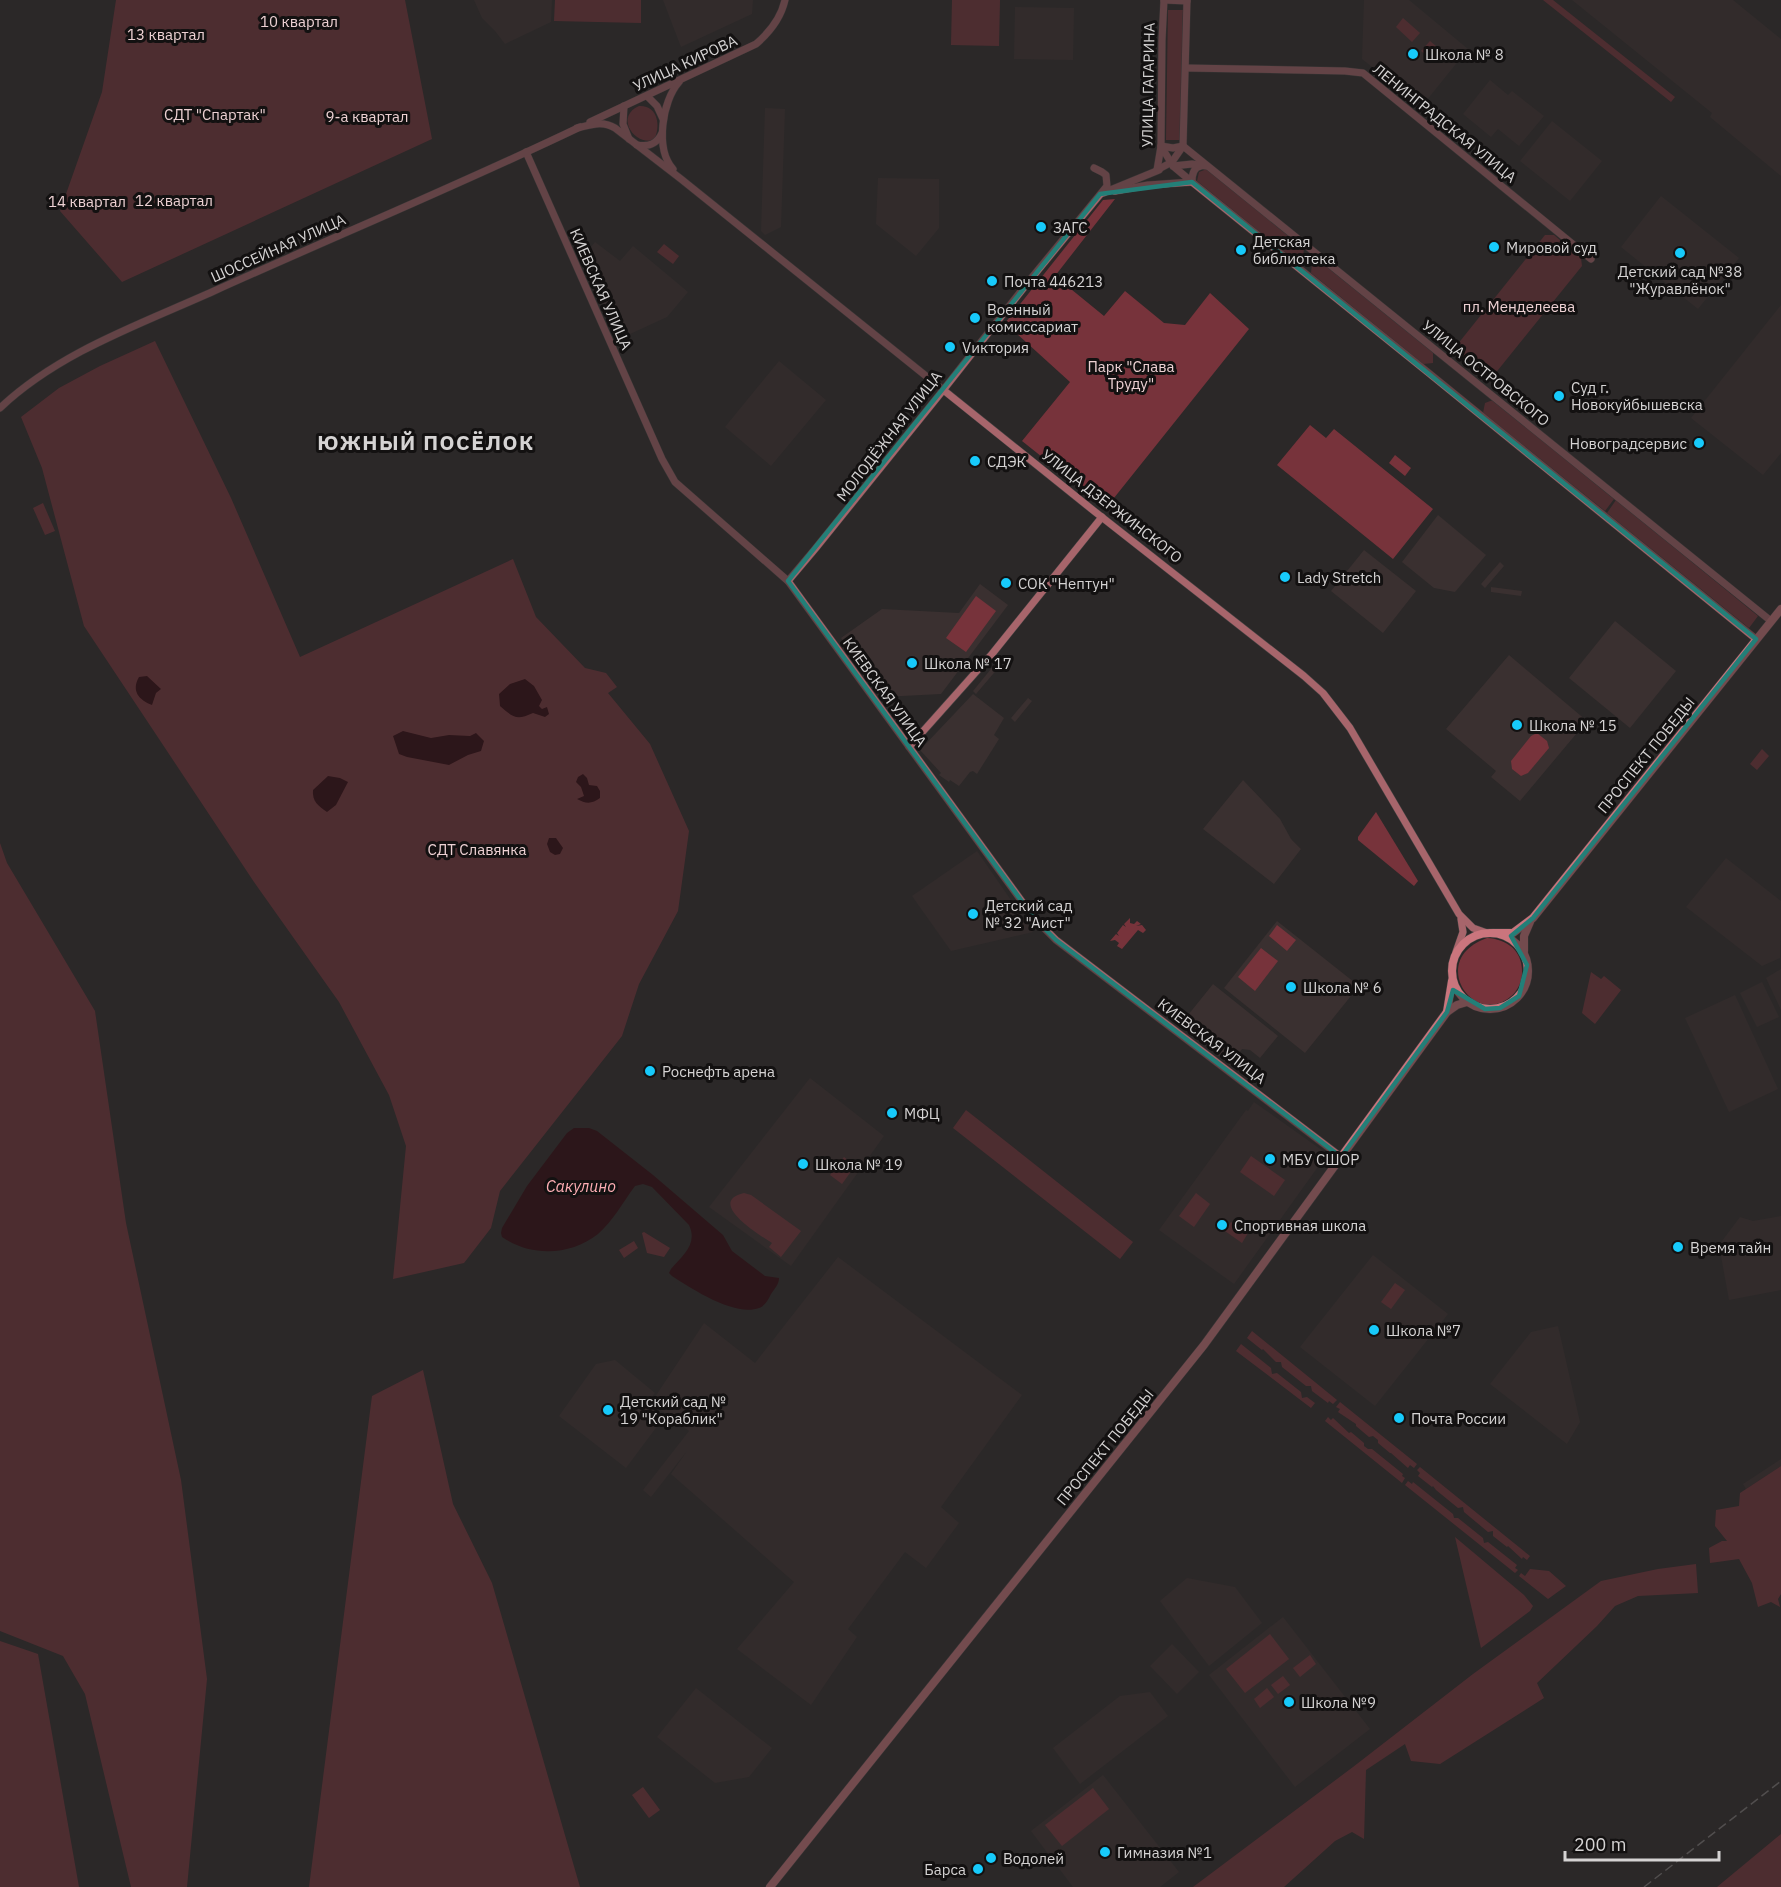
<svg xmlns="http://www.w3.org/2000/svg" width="1781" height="1887" font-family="'IBM Plex Sans',sans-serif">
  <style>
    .built { fill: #3a3030 }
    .green { fill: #77333b }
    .water { fill: #2e0009 }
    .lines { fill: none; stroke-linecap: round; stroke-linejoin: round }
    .secondary-casing { stroke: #464343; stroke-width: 8 }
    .primary-casing { stroke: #464343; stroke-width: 9 }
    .secondary { stroke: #a7656b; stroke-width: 7 }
    .primary { stroke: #ca757d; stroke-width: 8 }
    .rail { stroke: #7e7c7c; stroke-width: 1.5; stroke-dasharray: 9 4.5; stroke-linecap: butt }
    .marked { fill: none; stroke: #237f78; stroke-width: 4.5; stroke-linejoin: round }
    .poi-dot { fill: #17cafb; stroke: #131111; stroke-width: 2 }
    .labels { text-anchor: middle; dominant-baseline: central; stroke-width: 6; stroke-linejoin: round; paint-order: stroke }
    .park-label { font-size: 15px; fill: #edd1d3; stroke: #131111 }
    .poi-label { font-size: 15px; fill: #d5d3d3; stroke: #131111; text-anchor: start }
    .street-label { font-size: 15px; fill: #d5d3d3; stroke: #131111 }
    .water-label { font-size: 16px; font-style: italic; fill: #feaeb4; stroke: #131111 }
    .district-label { font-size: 21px; font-weight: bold; letter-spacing: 1.5px; fill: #d5d3d3; stroke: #131111 }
  </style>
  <rect width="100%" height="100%" fill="#2b2828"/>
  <!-- built -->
  <g class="built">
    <path d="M474,0H552L551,22L505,44L495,31L482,18Z"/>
    <path d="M663,0H753L752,14L681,47Z"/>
    <path d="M1364,0H1409L1468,49L1422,106L1362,59Z"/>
    <path d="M1572,0H1733L1781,39V176L1710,117L1712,113Z"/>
    <path d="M1015,7L1074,8L1073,60L1014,59Z"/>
    <path d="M1490,80L1508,95L1512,91L1544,116L1519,146L1498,129L1491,137L1463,114Z"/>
    <path d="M765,108L785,109L781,227L765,235L761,231Z"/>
    <path d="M1552,121L1602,161L1570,201L1520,161Z"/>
    <path d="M878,178L939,179V228L916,256L876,224Z"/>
    <path d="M1661,196L1739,258L1698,309L1621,247Z"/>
    <path d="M595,242L620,261L633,246L688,292L667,317L617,340L583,257Z"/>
    <path d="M1781,305V453L1763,475L1691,418Z"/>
    <path d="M779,361L826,400L771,466L725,427Z"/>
    <path d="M1438,515L1486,555L1455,592L1434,588L1402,562Z"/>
    <path d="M1364,550L1416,591L1383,633L1331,591Z"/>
    <path d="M1500,562L1504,566L1485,588L1481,584Z"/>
    <path d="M980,584L1008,605L941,694L883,697L841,638L882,609L959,613Z"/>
    <path d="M1491,587L1522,591L1521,596L1491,592Z"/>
    <path d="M1615,621L1676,671L1630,728L1569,678Z"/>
    <path d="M1509,655L1587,721L1520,801L1491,777L1496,771L1446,729Z"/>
    <path d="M995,664L999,667L976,694L973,691Z"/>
    <path d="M973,694L1004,718L994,735L999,739L977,774L973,771L970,772L959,786L950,780L949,782L939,775L941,773L920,750Z"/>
    <path d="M1028,698L1032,701L1015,722L1011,718Z"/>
    <path d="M1243,780L1280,819L1291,839L1301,849L1274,884L1203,829Z"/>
    <path d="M977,851L1033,932L951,951L912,896Z"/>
    <path d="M1726,858L1781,901L1780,958L1762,966L1686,907Z"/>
    <path d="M1277,921L1359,986L1305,1053L1224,988Z"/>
    <path d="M1781,969V1010L1766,978Z"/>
    <path d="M1762,982L1779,1017L1757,1027L1740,993Z"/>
    <path d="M1213,984L1278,1036L1260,1058L1250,1050L1242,1049L1230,1065L1180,1025Z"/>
    <path d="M1735,995L1778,1089L1729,1112L1685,1018Z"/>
    <path d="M810,1078L884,1136L791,1266L709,1207Z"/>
    <path d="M1254,1102L1323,1151L1325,1157L1234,1284L1159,1230L1246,1110L1248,1111Z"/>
    <path d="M1781,1216V1290L1729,1300L1719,1245L1740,1217L1753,1221Z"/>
    <path d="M1373,1255L1448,1314L1375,1406L1300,1347Z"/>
    <path d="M838,1257L1022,1395L941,1507L959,1523L926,1568L905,1552L848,1629L857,1637L811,1705L737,1649L794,1582L671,1474L687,1451L651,1497L643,1490L689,1431L651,1403L704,1323L755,1363Z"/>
    <path d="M1558,1326L1580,1422L1567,1444L1490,1384L1531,1332Z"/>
    <path d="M615,1360L655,1393L646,1404L664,1417L626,1468L559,1416L596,1364Z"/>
    <path d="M1781,1459V1466L1746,1489L1743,1484Z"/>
    <path d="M1187,1578L1235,1587L1262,1623L1209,1666L1160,1601Z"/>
    <path d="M1283,1617L1370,1729L1295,1787L1209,1675Z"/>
    <path d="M1172,1644L1199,1672L1177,1694L1150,1666Z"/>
    <path d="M696,1688L772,1748L749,1777L715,1783L657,1737Z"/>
    <path d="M1150,1692L1168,1716L1080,1784L1053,1748L1120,1696Z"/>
    <path d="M1103,1775L1179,1872L1160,1887H1073L1031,1831Z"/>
  </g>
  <!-- green -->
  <g class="green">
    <path d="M116,0H405L432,139L122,282L60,211L102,92Z"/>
    <path d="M555,0H641V23L554,21Z"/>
    <path d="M952,0H1000L999,46L951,45Z"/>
    <path d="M1543,0H1553L1675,97L1671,102Z"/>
    <path d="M1168,10H1183L1180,140H1166Z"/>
    <path d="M1403,18L1420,33L1412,42L1396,27Z"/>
    <path d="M1430,41L1443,52L1435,62L1421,51Z"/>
    <path d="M639,106C658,105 661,126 654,140C635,146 614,117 639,106Z"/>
    <path d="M1207,169L1304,248L1303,257L1294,260L1197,181L1199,172Z"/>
    <path d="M1115,199L1055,276L1104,316L1125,291L1164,323L1185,325L1210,293L1249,329L1106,508L1022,441L1070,382L1005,323L1103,200Z"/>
    <path d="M1545,235H1554L1581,258L1582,266L1494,375L1488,376L1458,353L1457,345Z"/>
    <path d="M664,244L679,256L673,264L657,252Z"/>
    <path d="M1320,261L1433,352V363L1423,364L1311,273L1312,264Z"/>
    <path d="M155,341L231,498L300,657L513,559L536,617L585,668L606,673L617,687L608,693L650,744L689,831L678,911L639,984L622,1036L500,1191L491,1228L464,1263L393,1279L406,1146L389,1095L339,1002L254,882L84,626L42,468L21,417L59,388L100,366Z"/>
    <path d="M1493,400L1614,499L1605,511L1483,413L1485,403Z"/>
    <path d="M1310,425L1326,438L1334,429L1433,509L1393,559L1277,465Z"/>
    <path d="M1395,455L1411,468L1405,476L1389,463Z"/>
    <path d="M1616,500L1758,616L1749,628L1607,513Z"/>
    <path d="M43,503L55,531L45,535L33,508Z"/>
    <path d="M976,596L996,611L966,652L946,638Z"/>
    <path d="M1537,733L1547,741L1549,748L1528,773L1521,776L1512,769L1511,761L1531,736Z"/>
    <path d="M1762,749L1769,756L1757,770L1750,764Z"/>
    <path d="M1376,812L1418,881L1414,886L1358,840V837Z"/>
    <path d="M0,843L7,863L95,1011L126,1223L181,1480L207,1679L187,1887H131L85,1694L63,1656L0,1631Z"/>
    <path d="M1130,918V923L1134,924L1137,921L1141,924L1136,926L1142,925L1146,930L1143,933L1138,930L1122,949L1117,946L1119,943L1115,940L1110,941L1116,934L1119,936L1117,933L1123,925L1126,927L1124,924Z"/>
    <path d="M1277,925L1296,940L1287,951L1269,936Z"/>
    <path d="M1487,938C1507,939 1523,951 1522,973C1522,982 1517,992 1510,997C1473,1028 1427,959 1487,938Z"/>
    <path d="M1261,948L1278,961L1255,991L1238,977Z"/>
    <path d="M1591,972L1601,979L1604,976L1621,990L1595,1024L1582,1013Z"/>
    <path d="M966,1110L1133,1242L1120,1259L953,1128Z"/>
    <path d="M1251,1156L1285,1180L1274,1196L1240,1172Z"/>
    <path d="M844,1157L855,1166L842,1184L830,1175Z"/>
    <path d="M744,1193L751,1195L801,1231L781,1257L769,1247L772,1243C761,1236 705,1202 744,1193Z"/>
    <path d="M1196,1193L1210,1204L1194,1227L1179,1216Z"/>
    <path d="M1231,1222L1248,1233L1242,1243L1225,1231Z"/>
    <path d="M644,1232L670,1248L664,1257L647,1253L642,1233Z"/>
    <path d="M634,1241L638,1248L624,1258L619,1250Z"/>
    <path d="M1395,1283L1405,1290L1391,1309L1381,1302Z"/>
    <path d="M1252,1331L1337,1400L1333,1404L1329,1401L1328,1403L1312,1391L1311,1386H1306L1282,1367L1281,1362H1276L1263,1349L1262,1350L1247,1338Z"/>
    <path d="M1241,1344L1271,1368L1272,1374L1277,1373L1301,1392L1302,1398L1307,1397L1315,1403L1311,1408L1236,1351Z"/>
    <path d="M423,1370L453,1504L492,1583L580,1887H309L372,1396Z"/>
    <path d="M1340,1402L1417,1464L1414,1468L1410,1465L1408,1468L1391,1453H1390L1378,1443V1440L1373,1436L1369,1437L1356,1426V1424L1338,1412L1340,1409L1336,1407Z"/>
    <path d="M1328,1417L1331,1420L1333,1418L1349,1433L1351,1432L1364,1443V1446L1368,1449H1372L1403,1474L1402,1476L1405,1478L1402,1483L1325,1421Z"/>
    <path d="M1781,1466V1594L1778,1599L1780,1607L1771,1602L1758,1607L1752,1583L1739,1559L1710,1563L1709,1548L1722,1541H1727L1715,1526L1716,1510L1739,1506L1740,1493Z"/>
    <path d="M1420,1467L1530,1556L1527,1560L1523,1557L1522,1559L1508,1546L1507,1547L1493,1536V1531L1488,1532L1464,1512L1463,1507L1458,1508L1436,1490L1433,1486L1432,1487L1418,1476L1420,1473L1417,1470Z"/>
    <path d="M1408,1481L1412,1484L1413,1482L1453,1514L1454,1518H1458L1483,1538L1484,1543L1488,1542L1517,1565L1515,1568L1518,1570L1515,1573L1405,1485Z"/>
    <path d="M1455,1537L1524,1595L1533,1606L1530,1611L1481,1648Z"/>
    <path d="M1696,1564L1698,1593L1638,1596L1615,1606L1597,1626L1537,1683L1544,1698L1440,1764L1411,1761L1405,1744L1366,1770L1364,1839L1352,1832L1335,1841L1284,1887H1193L1353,1767L1473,1674L1601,1581L1658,1569Z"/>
    <path d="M1530,1569L1549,1571L1566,1586L1548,1599L1519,1576L1521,1573L1525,1576Z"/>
    <path d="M1270,1634L1289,1659L1245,1693L1226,1669Z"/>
    <path d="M0,1641L38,1654L79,1887H0Z"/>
    <path d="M1310,1655L1316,1664L1300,1677L1293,1668Z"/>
    <path d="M1283,1676L1290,1685L1278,1694L1271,1685Z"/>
    <path d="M1267,1688L1274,1697L1260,1708L1254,1699Z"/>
    <path d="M643,1787L660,1810L649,1818L632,1795Z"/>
    <path d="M1093,1788L1109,1809L1062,1846L1045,1825Z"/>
    <path d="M1781,1834V1887H1717Z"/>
  </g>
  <!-- water -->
  <g class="water">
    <path d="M147,676L161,689L156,693L152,705C139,700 131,691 139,677Z"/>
    <path d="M525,679L534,686L542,700L539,706L542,709L547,707L549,714L545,717L533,713C516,721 513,717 500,706L499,694L510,684Z"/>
    <path d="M403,731L431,738L449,735L470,736L476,733L484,741L481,751L468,755L449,765L407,757L399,754L393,736Z"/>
    <path d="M583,774L587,778L589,785L597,786L600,791V798C592,804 586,804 577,799L584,796L581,787L576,782L578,777Z"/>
    <path d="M328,776L340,778L348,782L336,805L327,812C318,806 312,801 313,790Z"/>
    <path d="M549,838H556L563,848L560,854L555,855L550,852L547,844Z"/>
    <path d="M574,1128H589L597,1131L653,1175L723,1235L732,1251L765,1276L779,1278C779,1285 774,1289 771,1294C768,1300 765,1306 759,1308C735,1317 692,1289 672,1276L669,1273L671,1269C683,1255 698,1244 689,1225L652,1187L643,1184L635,1186C623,1202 613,1221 598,1234C570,1256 531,1257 502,1237L501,1233L502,1228L527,1186L567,1133Z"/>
  </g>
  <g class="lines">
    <!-- secondary casing -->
    <g class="secondary-casing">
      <g id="secondary">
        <path d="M1164,0L1187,1"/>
        <path d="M1186,68L1345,71L1363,73L1591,259"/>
        <path d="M647,96L657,106L663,119"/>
        <path d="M624,106L623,124L629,139"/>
        <path d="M590,122L756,44C770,32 781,18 785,0"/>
        <path d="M577,128C591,125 602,120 615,128L681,179L1094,511L1304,676L1323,693L1350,728L1459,914L1473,928L1487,933"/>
        <path d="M637,145C649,147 657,144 662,133"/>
        <path d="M1161,146L1173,166L1192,182L1430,374L1756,639"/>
        <path d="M1161,146L1173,148L1183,146"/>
        <path d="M1183,146L1771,621"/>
        <path d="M526,152L662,459L675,482L788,581L1034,918L1056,940L1341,1157"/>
        <path d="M1173,166L1192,164L1206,166"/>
        <path d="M673,169C655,149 662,101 679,82"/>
        <path d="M1157,170L1172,162L1183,146L1187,0"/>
        <path d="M1157,170L1161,146L1162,40L1164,0"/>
        <path d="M1192,182C1192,175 1193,167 1201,166"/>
        <path d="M1115,191L1148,185L1192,182"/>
        <path d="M1103,193L1159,170"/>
        <path d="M0,408C59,352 141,324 214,291C336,236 459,185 580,127"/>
        <path d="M788,581L815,549L944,389L1029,281L1107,186L1106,175L1102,172L1094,168"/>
        <path d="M909,747L992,654L1102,517"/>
        <path d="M1456,952L1463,932L1461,919"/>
      </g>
    </g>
    <!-- primary casing -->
    <g class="primary-casing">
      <g id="primary">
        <circle cx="1490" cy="971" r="38"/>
        <path d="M1493,933H1513L1533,918L1781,609"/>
        <path d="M1524,951V936L1530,922"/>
        <path d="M1447,1012L1457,1005L1467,1002"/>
        <path d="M770,1887L1204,1345L1447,1012L1452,981"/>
      </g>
    </g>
    <!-- secondary -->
    <use href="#secondary" class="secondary"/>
    <!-- primary -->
    <use href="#primary" class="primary"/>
    <!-- rail -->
    <path class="rail" d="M1644,1887L1781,1781"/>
  </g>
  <!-- marked area -->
  <path d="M0 0H1781V1887H0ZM1192,182L1756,639L1533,918L1511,936L1527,965L1519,996L1500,1008L1485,1009L1453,990L1447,1012L1341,1157L1056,940L1034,918L788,581L1100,194Z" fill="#2b2828" fill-opacity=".55" fill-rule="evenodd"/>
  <path class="marked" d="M1192,182L1756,639L1533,918L1511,936L1527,965L1519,996L1500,1008L1485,1009L1453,990L1447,1012L1341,1157L1056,940L1034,918L788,581L1100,194Z"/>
  <!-- markers -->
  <g class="poi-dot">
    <circle cx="1413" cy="54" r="6"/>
    <circle cx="1041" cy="227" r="6"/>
    <circle cx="1494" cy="247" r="6"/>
    <circle cx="1241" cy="250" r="6"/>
    <circle cx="1680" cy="253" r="6"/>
    <circle cx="992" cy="281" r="6"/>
    <circle cx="975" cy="318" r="6"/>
    <circle cx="950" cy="347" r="6"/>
    <circle cx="1559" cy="396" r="6"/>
    <circle cx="1699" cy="443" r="6"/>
    <circle cx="975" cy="461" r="6"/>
    <circle cx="1285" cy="577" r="6"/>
    <circle cx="1006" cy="583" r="6"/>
    <circle cx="912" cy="663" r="6"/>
    <circle cx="1517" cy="725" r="6"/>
    <circle cx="973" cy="914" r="6"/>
    <circle cx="1291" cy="987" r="6"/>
    <circle cx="650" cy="1071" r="6"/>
    <circle cx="892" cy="1113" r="6"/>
    <circle cx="1270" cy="1159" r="6"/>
    <circle cx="803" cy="1164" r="6"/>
    <circle cx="1222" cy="1225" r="6"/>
    <circle cx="1678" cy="1247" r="6"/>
    <circle cx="1374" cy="1330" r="6"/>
    <circle cx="608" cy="1410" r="6"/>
    <circle cx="1399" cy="1418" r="6"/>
    <circle cx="1289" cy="1702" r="6"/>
    <circle cx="1105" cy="1852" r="6"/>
    <circle cx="991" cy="1858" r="6"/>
    <circle cx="978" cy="1869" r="6"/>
  </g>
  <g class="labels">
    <!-- park labels -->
    <g class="park-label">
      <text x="299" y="21">10 квартал</text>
      <text x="166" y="34">13 квартал</text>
      <text x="215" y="114">СДТ "Спартак"</text>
      <text x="367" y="116">9-а квартал</text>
      <text x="174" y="200">12 квартал</text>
      <text x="87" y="201">14 квартал</text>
      <text x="1519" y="306">пл. Менделеева</text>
      <text x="1131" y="366">Парк "Слава<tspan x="1131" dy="17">Труду"</tspan></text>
      <text x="477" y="849">СДТ Славянка</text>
    </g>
    <!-- poi labels -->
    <g class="poi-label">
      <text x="1425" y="54">Школа № 8</text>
      <text x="1053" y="227">ЗАГС</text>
      <text x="1253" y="241">Детская<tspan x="1253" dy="17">библиотека</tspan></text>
      <text x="1506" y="247">Мировой суд</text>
      <text x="1680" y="271" text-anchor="middle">Детский сад №38<tspan x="1680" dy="17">"Журавлёнок"</tspan></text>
      <text x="1004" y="281">Почта 446213</text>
      <text x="987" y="309">Военный<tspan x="987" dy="17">комиссариат</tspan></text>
      <text x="962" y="347">Vиктория</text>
      <text x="1571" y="387">Суд г.<tspan x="1571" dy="17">Новокуйбышевска</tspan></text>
      <text x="1687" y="443" text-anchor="end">Новоградсервис</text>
      <text x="987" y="461">СДЭК</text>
      <text x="1297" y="577">Lady Stretch</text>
      <text x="1018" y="583">СОК "Нептун"</text>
      <text x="924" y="663">Школа № 17</text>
      <text x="1529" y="725">Школа № 15</text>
      <text x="985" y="905">Детский сад<tspan x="985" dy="17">№ 32 "Аист"</tspan></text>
      <text x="1303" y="987">Школа № 6</text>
      <text x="662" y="1071">Роснефть арена</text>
      <text x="904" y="1113">МФЦ</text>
      <text x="1282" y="1159">МБУ СШОР</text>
      <text x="815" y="1164">Школа № 19</text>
      <text x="1234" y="1225">Спортивная школа</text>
      <text x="1690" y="1247">Время тайн</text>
      <text x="1386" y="1330">Школа №7</text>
      <text x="620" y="1401">Детский сад №<tspan x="620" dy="17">19 "Кораблик"</tspan></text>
      <text x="1411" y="1418">Почта России</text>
      <text x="1301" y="1702">Школа №9</text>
      <text x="1117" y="1852">Гимназия №1</text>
      <text x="1003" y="1858">Водолей</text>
      <text x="966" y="1869" text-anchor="end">Барса</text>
    </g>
    <!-- street labels -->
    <g class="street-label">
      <text transform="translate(685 63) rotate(-25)">УЛИЦА КИРОВА</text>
      <text transform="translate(1148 85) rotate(-89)">УЛИЦА ГАГАРИНА</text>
      <text transform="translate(1445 123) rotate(39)">ЛЕНИНГРАДСКАЯ УЛИЦА</text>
      <text transform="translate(278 248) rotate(-24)">ШОССЕЙНАЯ УЛИЦА</text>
      <text transform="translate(601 289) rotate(66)">КИЕВСКАЯ УЛИЦА</text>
      <text transform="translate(1486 373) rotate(39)">УЛИЦА ОСТРОВСКОГО</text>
      <text transform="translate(889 436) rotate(-52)">МОЛОДЁЖНАЯ УЛИЦА</text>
      <text transform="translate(1112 506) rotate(38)">УЛИЦА ДЗЕРЖИНСКОГО</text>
      <text transform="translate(885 692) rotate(54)">КИЕВСКАЯ УЛИЦА</text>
      <text transform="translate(1646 755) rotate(-51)">ПРОСПЕКТ ПОБЕДЫ</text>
      <text transform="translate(1212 1041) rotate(37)">КИЕВСКАЯ УЛИЦА</text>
      <text transform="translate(1105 1447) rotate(-51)">ПРОСПЕКТ ПОБЕДЫ</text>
    </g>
    <!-- water labels -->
    <g class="water-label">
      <text x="581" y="1186">Сакулино</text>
    </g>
    <!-- district labels -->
    <g class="district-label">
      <text x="426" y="442">ЮЖНЫЙ ПОСЁЛОК</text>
    </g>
  </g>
  <!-- scale -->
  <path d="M1565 1851v9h154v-9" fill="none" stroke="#d5d3d3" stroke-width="3"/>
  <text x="1574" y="1851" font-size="18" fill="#d5d3d3" stroke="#131111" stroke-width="4.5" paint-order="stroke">200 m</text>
</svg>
